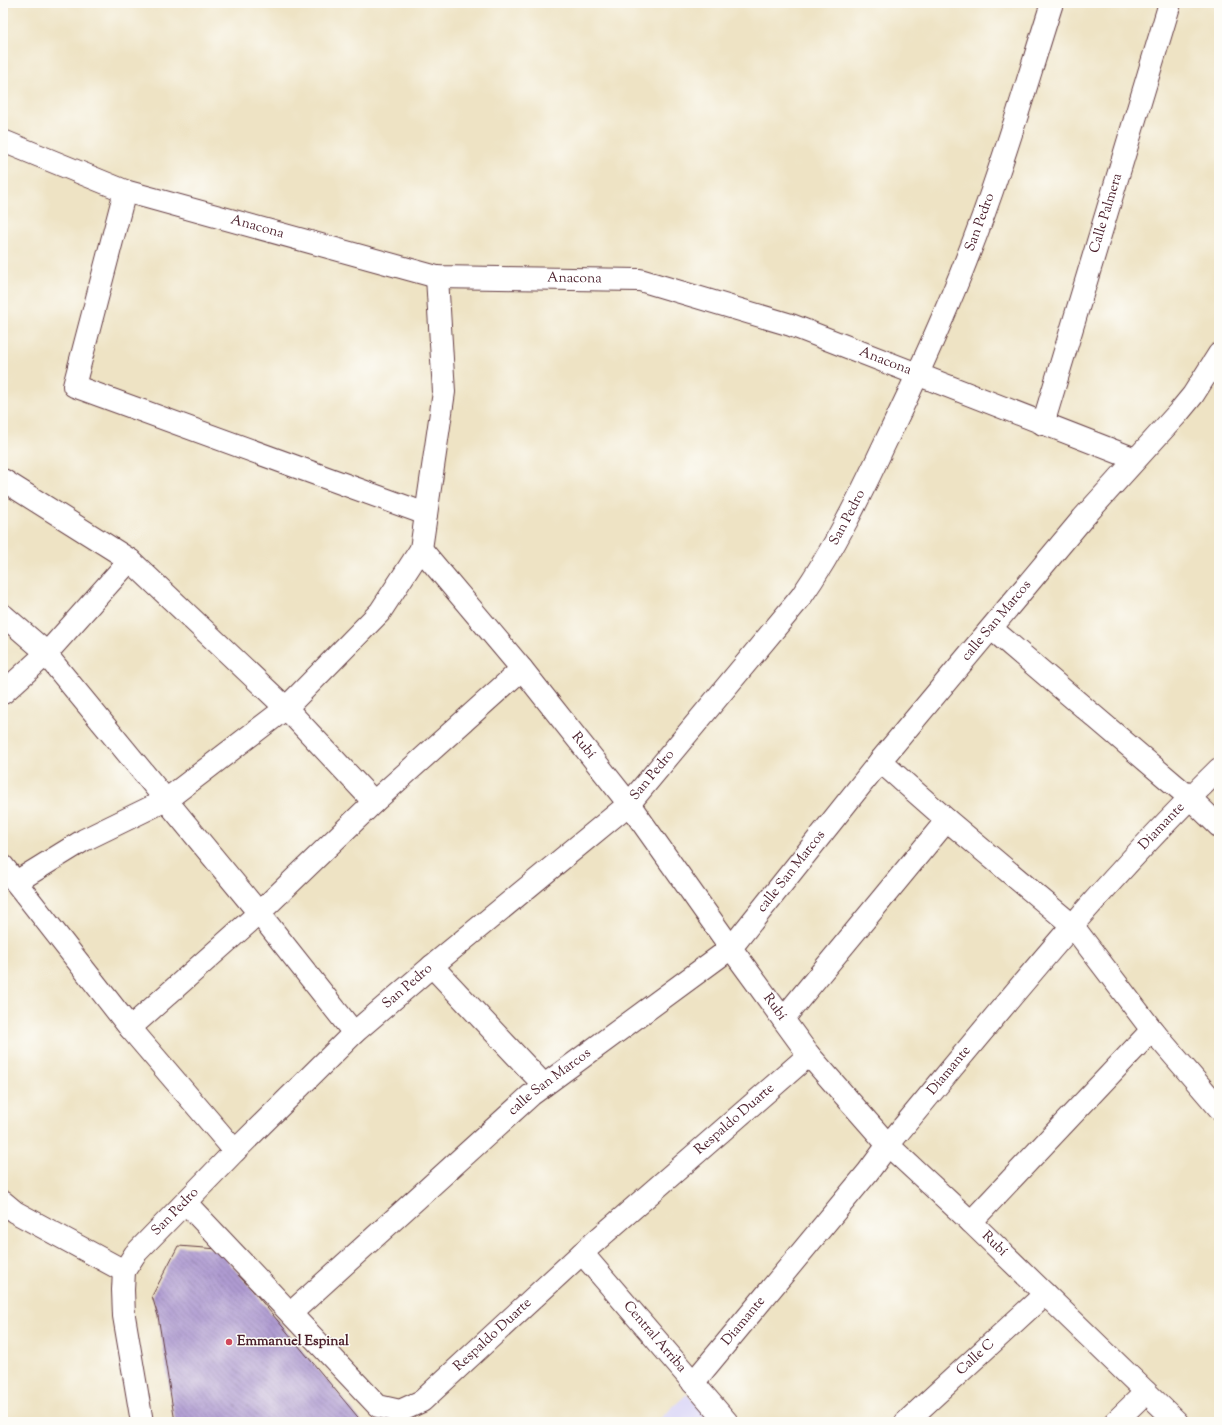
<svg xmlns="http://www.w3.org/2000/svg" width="1222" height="1425" font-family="'Sorts Mill Goudy',serif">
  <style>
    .built { fill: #dad6f7 }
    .building { fill: url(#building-back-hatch) }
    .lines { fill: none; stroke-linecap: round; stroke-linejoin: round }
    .street-casing { stroke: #633c42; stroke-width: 24 }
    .street { stroke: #fff; stroke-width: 22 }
    .poi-dot { fill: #d1495b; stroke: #fdfcf7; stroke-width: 1.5 }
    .labels { text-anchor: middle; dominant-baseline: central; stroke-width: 3; stroke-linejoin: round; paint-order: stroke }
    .street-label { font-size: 14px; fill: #4a1f2b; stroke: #fdfcf7 }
    .poi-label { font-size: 14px; font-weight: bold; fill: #4a1f2b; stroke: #fdfcf7; text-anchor: start }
  </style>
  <defs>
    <pattern id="building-back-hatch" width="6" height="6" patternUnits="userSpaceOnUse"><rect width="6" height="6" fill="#af9bd1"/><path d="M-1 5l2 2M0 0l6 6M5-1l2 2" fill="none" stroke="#907eaa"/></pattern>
  </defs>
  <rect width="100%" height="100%" fill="#fdfcf7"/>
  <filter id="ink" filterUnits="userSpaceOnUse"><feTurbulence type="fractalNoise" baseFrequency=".025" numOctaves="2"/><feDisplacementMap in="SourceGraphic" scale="8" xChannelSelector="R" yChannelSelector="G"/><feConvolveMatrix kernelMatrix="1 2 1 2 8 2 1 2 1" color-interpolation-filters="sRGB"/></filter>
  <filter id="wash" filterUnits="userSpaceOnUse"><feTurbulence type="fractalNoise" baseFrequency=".012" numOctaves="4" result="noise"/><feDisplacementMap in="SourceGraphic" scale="16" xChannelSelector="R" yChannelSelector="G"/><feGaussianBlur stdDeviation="0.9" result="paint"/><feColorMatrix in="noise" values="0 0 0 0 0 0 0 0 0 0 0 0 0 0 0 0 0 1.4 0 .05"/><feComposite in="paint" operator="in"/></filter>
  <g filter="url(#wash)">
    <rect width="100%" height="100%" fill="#eee3c4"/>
    <!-- built -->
    <path class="built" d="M687,1394L713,1422H656Z"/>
    <g id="blocks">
      <!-- building -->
      <path class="building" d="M178,1246L218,1249L362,1422H175L158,1316L152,1296Z"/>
    </g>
  </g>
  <g filter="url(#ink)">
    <use href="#blocks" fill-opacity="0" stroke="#633c42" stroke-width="1"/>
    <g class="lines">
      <!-- street casing -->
      <g class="street-casing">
        <g id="street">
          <path id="s1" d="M3,141L125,191L437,277L640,280L791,325L1135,459"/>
          <path d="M125,191L74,386L426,514"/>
          <path id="s2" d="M1043,424L1170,3"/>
          <path d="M3,480L130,560L286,708L374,802"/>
          <path id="s3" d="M421,549L522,669L629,804L731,948L809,1055L888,1145L971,1222L1177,1422"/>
          <path d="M3,615L40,647L259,913L354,1033"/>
          <path d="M992,629L1190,798L1219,826"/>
          <path d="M3,693L46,654L130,560"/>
          <path d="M880,761L947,820L1072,925L1152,1030L1219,1108"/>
          <path d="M3,866L130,1028L235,1151"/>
          <path d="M16,882L84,840L166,800L286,708L380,612L421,549L444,392L437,277"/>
          <path d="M432,966L544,1085"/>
          <path d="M783,1019L947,820"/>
          <path d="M130,1028L259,913L374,802L522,669"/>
          <path d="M3,1202L15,1212L124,1271"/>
          <path id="s4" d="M186,1203L378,1406L400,1411L422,1401L582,1253L809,1055"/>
          <path d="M971,1222L1152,1030"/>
          <path id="s5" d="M582,1253L727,1422"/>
          <path id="s6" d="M291,1313L531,1095L731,948L880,761L1083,518L1179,412L1193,395L1219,354"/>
          <path id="s7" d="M693,1383L868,1172L888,1145C995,1017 1099,886 1219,769"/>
          <path id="s8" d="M142,1422L124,1316L123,1290L124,1271L135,1254L235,1151L354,1033L432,966L629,804L801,597C835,548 860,496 885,443C928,355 968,264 999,170C1018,115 1034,59 1052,3"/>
          <path id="s9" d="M906,1422L1045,1294"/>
          <path d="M1115,1422L1146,1392"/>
        </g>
      </g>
      <!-- street -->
      <use href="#street" class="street"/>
    </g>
  </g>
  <!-- markers -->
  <circle class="poi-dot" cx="229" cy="1342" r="4"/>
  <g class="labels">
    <!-- street labels -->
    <g class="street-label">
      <text stroke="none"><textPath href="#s2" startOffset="220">Calle Palmera</textPath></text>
      <text stroke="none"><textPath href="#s8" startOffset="1527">San Pedro</textPath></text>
      <text stroke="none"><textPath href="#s1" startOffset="269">Anacona</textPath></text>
      <text stroke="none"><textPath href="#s1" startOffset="593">Anacona</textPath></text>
      <text stroke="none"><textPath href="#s1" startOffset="917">Anacona</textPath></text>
      <text stroke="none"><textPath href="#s8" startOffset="1203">San Pedro</textPath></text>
      <text stroke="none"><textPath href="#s6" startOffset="994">calle San Marcos</textPath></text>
      <text stroke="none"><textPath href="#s3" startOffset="255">Rubí</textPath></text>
      <text stroke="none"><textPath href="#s8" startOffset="879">San Pedro</textPath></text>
      <text stroke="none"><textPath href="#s7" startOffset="728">Diamante</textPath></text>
      <text stroke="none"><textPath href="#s6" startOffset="670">calle San Marcos</textPath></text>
      <text stroke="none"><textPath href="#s8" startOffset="555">San Pedro</textPath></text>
      <text stroke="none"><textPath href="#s3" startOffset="579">Rubí</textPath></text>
      <text stroke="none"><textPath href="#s7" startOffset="404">Diamante</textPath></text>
      <text stroke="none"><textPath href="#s6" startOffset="347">calle San Marcos</textPath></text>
      <text stroke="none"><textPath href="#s4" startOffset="747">Respaldo Duarte</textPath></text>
      <text stroke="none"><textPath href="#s8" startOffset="231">San Pedro</textPath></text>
      <text stroke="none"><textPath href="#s3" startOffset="903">Rubí</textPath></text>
      <text stroke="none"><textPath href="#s7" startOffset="80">Diamante</textPath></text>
      <text stroke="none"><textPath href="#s4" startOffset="423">Respaldo Duarte</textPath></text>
      <text stroke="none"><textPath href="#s5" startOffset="111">Central Arriba</textPath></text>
      <text stroke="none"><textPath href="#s9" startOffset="95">Calle C</textPath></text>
    </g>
    <!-- poi labels -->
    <g class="poi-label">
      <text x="237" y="1342">Emmanuel Espinal</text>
    </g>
  </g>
  <!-- margin -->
  <rect width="1222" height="1425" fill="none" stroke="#fdfcf7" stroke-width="16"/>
</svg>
